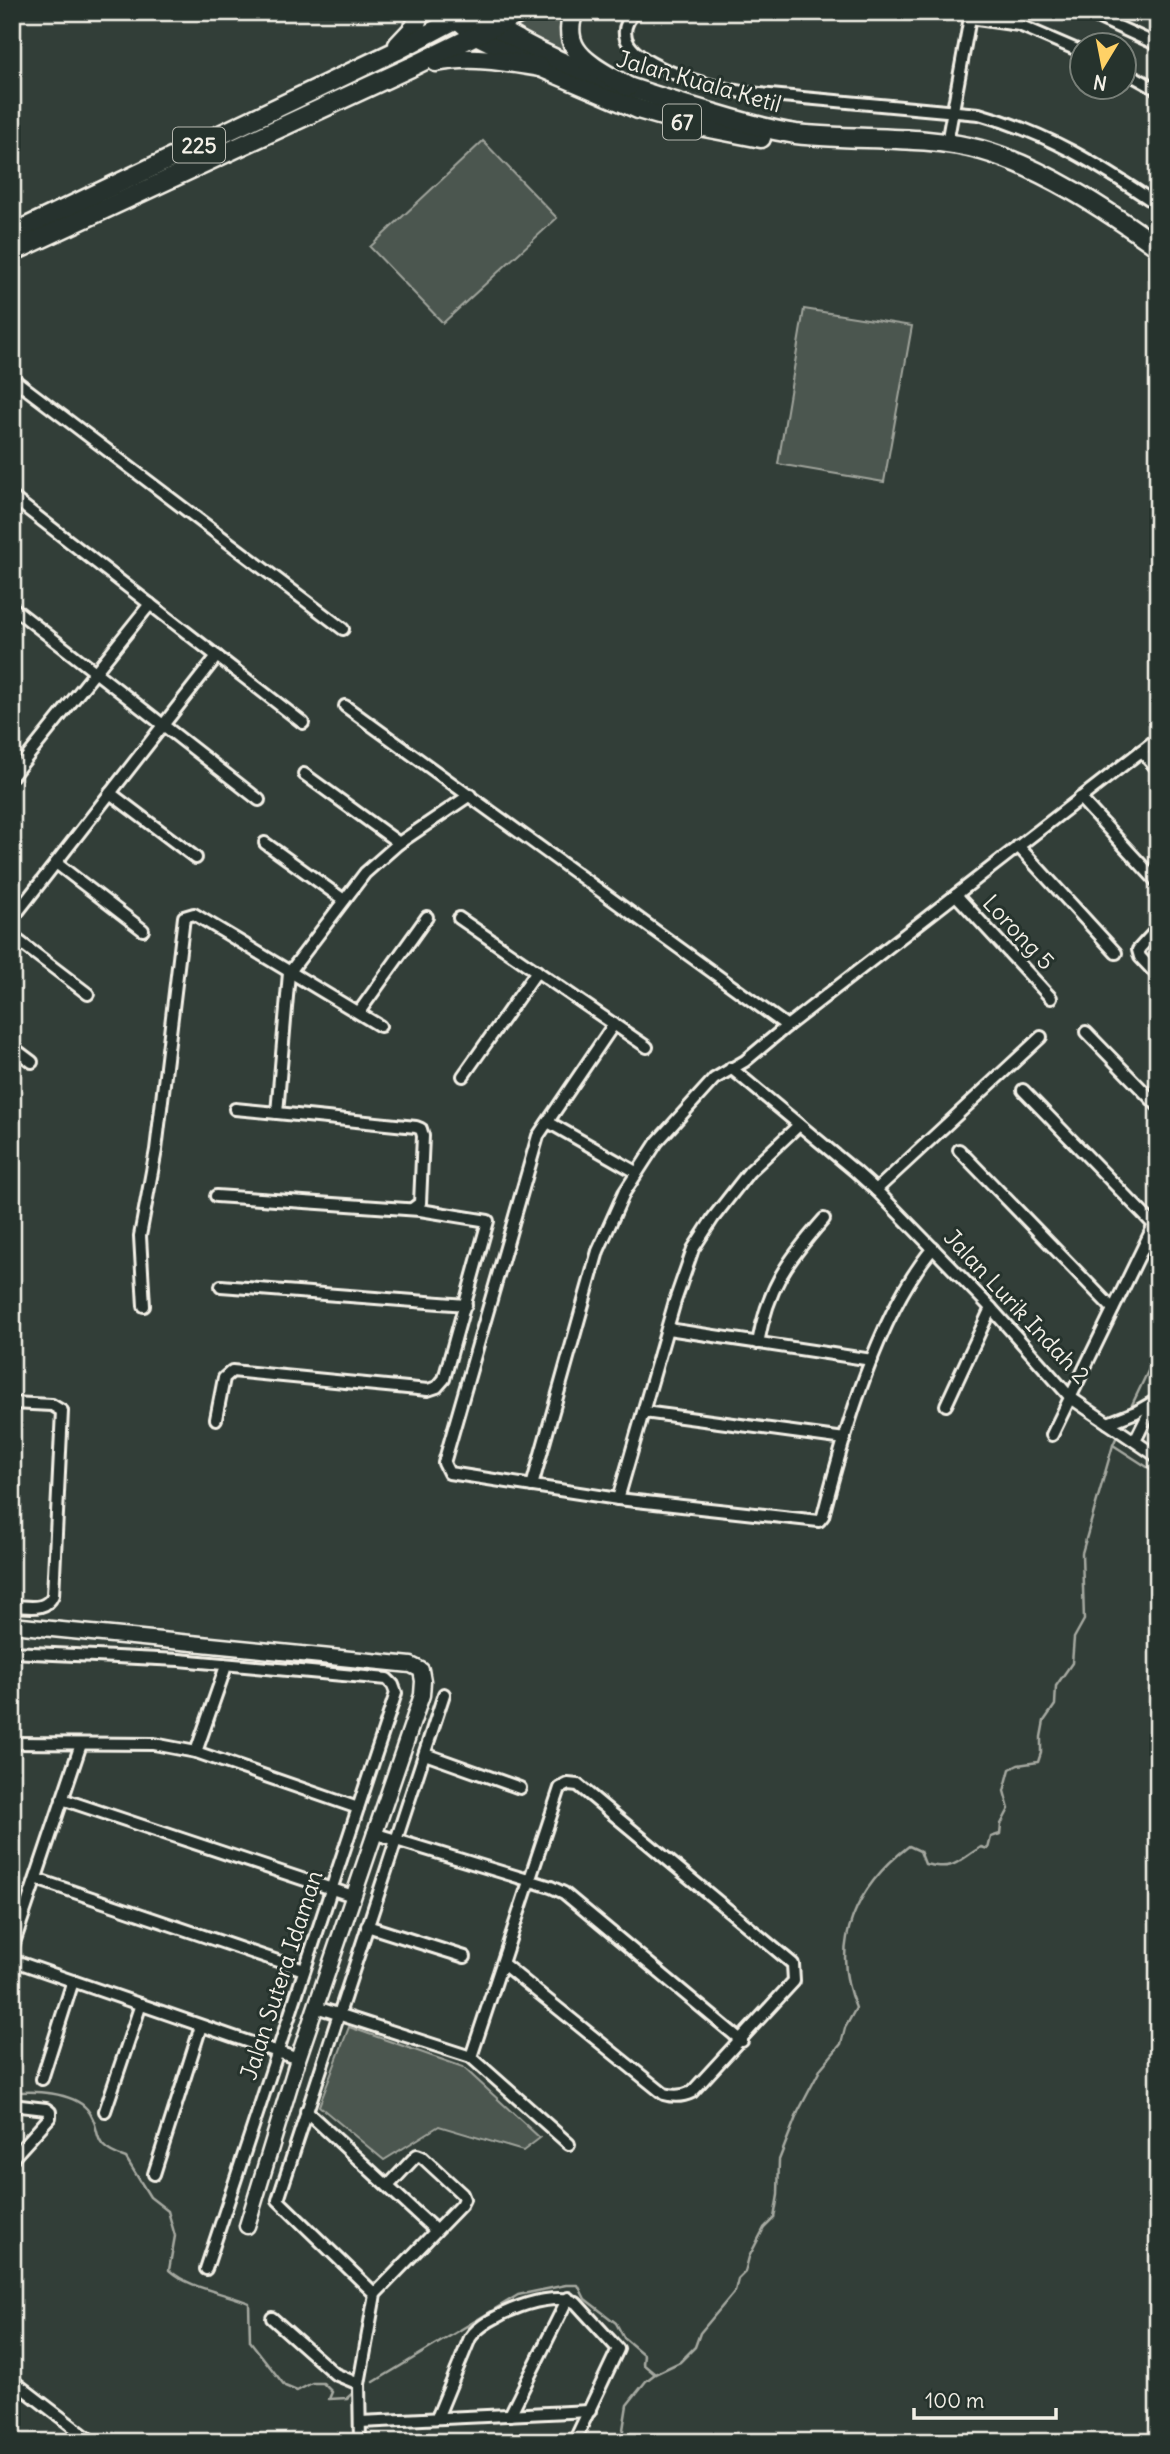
<svg xmlns="http://www.w3.org/2000/svg" width="1170" height="2454" font-family="Delius,sans-serif">
  <style>
    .green { fill: #4c564f; stroke: #a0a49c; stroke-width: 2 }
    .lines { fill: none; stroke-linecap: round; stroke-linejoin: round }
    .stream { stroke: #a6a9a1; stroke-width: 2.5 }
    .minor-casing { stroke: #f4f1e8; stroke-width: 16 }
    .tertiary-casing { stroke: #f4f1e8; stroke-width: 19 }
    .primary-casing { stroke: #f4f1e8; stroke-width: 23 }
    .trunk-casing { stroke: #f4f1e8; stroke-width: 23 }
    .minor { stroke: #26332d; stroke-width: 10 }
    .tertiary { stroke: #26332d; stroke-width: 14 }
    .primary { stroke: #26332d; stroke-width: 18 }
    .trunk { stroke: #26332d; stroke-width: 18 }
    .labels { text-anchor: middle; dominant-baseline: central; stroke-width: 6; stroke-linejoin: round; paint-order: stroke }
    .shield { fill: #26332d; stroke: #b6b8b0; stroke-width: 2 }
    .shield-label { font-size: 21px; font-weight: bold; fill: #f4f1e8 }
    .street-label { font-size: 23px; fill: #f4f1e8; stroke: #26332d }
  </style>
  <rect width="100%" height="100%" fill="#323e38"/>
  <filter id="ink" filterUnits="userSpaceOnUse"><feTurbulence type="fractalNoise" baseFrequency=".0143" numOctaves="2"/><feDisplacementMap in="SourceGraphic" scale="14" xChannelSelector="R" yChannelSelector="G"/><feConvolveMatrix kernelMatrix="1 2 1 2 8 2 1 2 1" color-interpolation-filters="sRGB"/></filter>
  <g filter="url(#ink)">
    <!-- green -->
    <g class="green">
      <path d="M540,12H563L561,32L569,54L511,26Z"/>
      <path d="M483,141L557,218L443,323L370,247Z"/>
      <path d="M804,309L912,326L884,482L778,464Z"/>
      <path d="M349,2027L463,2067L540,2138L523,2151L439,2126L384,2160L319,2106Z"/>
    </g>
    <g class="lines">
      <!-- stream -->
      <g class="stream">
        <path d="M1130,1409L1158,1350"/>
        <path d="M1117,1436L1113,1445L1158,1474"/>
        <path d="M12,2093C33,2090 72,2092 87,2109C105,2131 86,2145 126,2158L150,2197L168,2211L175,2236L169,2270C190,2289 223,2292 249,2303L250,2341L285,2386L297,2391L312,2383H323L332,2392L329,2399L347,2398L354,2392"/>
        <path d="M374,2382L518,2295L566,2285H578L585,2299L616,2323L624,2338L644,2355L643,2364L655,2374"/>
        <path d="M621,2442L627,2405L646,2381L655,2374L680,2362L695,2347L700,2333L735,2291L738,2279L745,2272L749,2257L764,2228L774,2218L778,2195L779,2160L798,2112L821,2068L841,2044L845,2028L856,2008C828,1943 857,1886 909,1846L920,1851L925,1864C955,1871 956,1862 981,1847L988,1849L991,1837L1000,1834L1001,1824L1009,1809L1004,1791L1010,1769L1018,1765L1038,1762L1041,1753V1737L1044,1721L1055,1705L1056,1686L1072,1663L1074,1638L1084,1620L1082,1553L1113,1445"/>
      </g>
      <!-- minor casing -->
      <g class="minor-casing">
        <g id="minor">
          <path d="M635,12C588,60 720,89 749,93L979,114C1048,133 1099,165 1158,205"/>
          <path d="M1086,12L1158,45"/>
          <path d="M970,18L1019,25L1082,52"/>
          <path d="M1124,71L1158,90"/>
          <path d="M947,143L971,12"/>
          <path d="M12,378L343,629"/>
          <path d="M12,497L303,723"/>
          <path d="M12,607L259,800"/>
          <path d="M345,706L787,1026L1158,738"/>
          <path d="M1141,751L1158,770"/>
          <path d="M304,774L399,843"/>
          <path d="M12,776L150,604"/>
          <path d="M110,793L196,858"/>
          <path d="M1080,798L1158,883"/>
          <path d="M265,843L344,900"/>
          <path d="M1018,846L1116,953"/>
          <path d="M56,863L143,930"/>
          <path d="M956,895L1051,998"/>
          <path d="M459,918L647,1047"/>
          <path d="M12,919L217,656"/>
          <path d="M12,936L88,994"/>
          <path d="M1157,975L1140,957L1138,950L1158,928"/>
          <path d="M359,1012L427,917"/>
          <path d="M614,1024L538,1136L444,1463L449,1473L618,1499L819,1521L823,1516C844,1433 878,1314 933,1248"/>
          <path d="M1086,1032L1158,1106"/>
          <path d="M12,1047L32,1062"/>
          <path d="M731,1068L855,1171L876,1190L991,1308L1071,1398L1158,1457"/>
          <path d="M463,1076L537,971"/>
          <path d="M1023,1090L1154,1225"/>
          <path d="M235,1109L277,1113"/>
          <path d="M548,1122L636,1172"/>
          <path d="M959,1150L1113,1309"/>
          <path d="M876,1190L1041,1037"/>
          <path d="M216,1196L420,1210L488,1221L444,1379L437,1387L428,1390L232,1371L224,1378L216,1419"/>
          <path d="M412,1209L420,1203L423,1136L421,1129L416,1127L277,1113L289,973L365,873L399,843L470,795"/>
          <path d="M221,1286L466,1305"/>
          <path d="M144,1306L140,1236L156,1150L184,917L194,914L380,1026"/>
          <path d="M668,1329L872,1360"/>
          <path d="M758,1343C768,1287 787,1261 824,1219"/>
          <path d="M12,1403L52,1405L62,1411L53,1595C46,1612 28,1606 12,1606"/>
          <path d="M946,1405L991,1308"/>
          <path d="M644,1412L845,1439"/>
          <path d="M1108,1423L1136,1412L1155,1401"/>
          <path d="M1052,1435L1158,1217"/>
          <path d="M1135,1441L1155,1401"/>
          <path d="M532,1486L598,1251L624,1193L657,1142L714,1079L745,1061L787,1026"/>
          <path d="M618,1499L675,1301L693,1249L713,1218L749,1172L799,1125"/>
          <path d="M12,1652L179,1660L387,1679L393,1685L396,1693L206,2269"/>
          <path d="M12,1743L154,1744L196,1752L358,1808"/>
          <path d="M196,1752L226,1666"/>
          <path d="M425,1754L520,1788"/>
          <path d="M62,1799L353,1896"/>
          <path d="M373,1833L551,1887L564,1893L742,2041"/>
          <path d="M36,1879L304,1970"/>
          <path d="M367,1926L465,1957"/>
          <path d="M12,1949L81,1744"/>
          <path d="M12,1960L298,2059"/>
          <path d="M316,2007L471,2057L569,2144"/>
          <path d="M471,2057L560,1788L568,1784L578,1785L793,1964L794,1981L692,2092C682,2097 674,2097 664,2094L503,1964"/>
          <path d="M42,2079L73,1981"/>
          <path d="M12,2105L46,2109L50,2112V2117L12,2159"/>
          <path d="M105,2111L141,2004"/>
          <path d="M306,2111L435,2230"/>
          <path d="M154,2174L201,2026"/>
          <path d="M375,2294L278,2200L444,1694"/>
          <path d="M272,2318L335,2374L359,2384L360,2442"/>
          <path d="M12,2380L93,2442"/>
          <path d="M359,2384L375,2294L461,2205L464,2199L462,2194L422,2157L417,2155L388,2186"/>
          <path d="M510,2415L568,2298"/>
          <path d="M437,2418L470,2338C485,2315 552,2289 576,2303L618,2349L574,2442"/>
          <path d="M360,2422L590,2411"/>
        </g>
      </g>
      <!-- tertiary casing -->
      <g class="tertiary-casing">
        <path id="tertiary" d="M12,1625L411,1665L421,1670L423,1681L422,1695L298,2059L247,2226"/>
      </g>
      <!-- primary casing -->
      <g class="primary-casing">
        <g id="primary">
          <path d="M449,12L476,35L540,67L638,109L694,125L761,138"/>
          <path d="M476,12C488,25 505,32 520,41C574,71 629,88 688,106C724,116 760,129 796,134C858,141 922,134 981,150C1042,167 1107,210 1158,247"/>
        </g>
      </g>
      <!-- trunk casing -->
      <g class="trunk-casing">
        <g id="trunk">
          <path d="M574,12C557,54 599,69 628,87"/>
          <path d="M398,45L415,27L420,12"/>
          <path d="M436,62C472,55 504,61 540,67"/>
          <path d="M12,234L396,51L470,12"/>
          <path d="M12,252L411,67L523,12"/>
        </g>
      </g>
      <!-- minor -->
      <use href="#minor" class="minor"/>
      <!-- tertiary -->
      <use href="#tertiary" class="tertiary"/>
      <!-- primary -->
      <use href="#primary" class="primary"/>
      <!-- trunk -->
      <use href="#trunk" class="trunk"/>
    </g>
  </g>
  <g class="labels">
    <!-- shield labels -->
    <g class="shield">
      <rect x="663" y="104.5" width="38" height="35" rx="5"/>
      <rect x="173" y="127.5" width="52" height="35" rx="5"/>
    </g>
    <g class="shield-label">
      <text x="682" y="122">67</text>
      <text x="199" y="145">225</text>
    </g>
    <!-- street labels -->
    <g class="street-label">
      <text transform="translate(699 81) rotate(16)">Jalan Kuala Ketil</text>
      <text transform="translate(1019 932) rotate(47)">Lorong 5</text>
      <text transform="translate(1017 1306) rotate(47)">Jalan Lurik Indah 2</text>
      <text transform="translate(281 1975) rotate(-72)">Jalan Sutera Idaman</text>
    </g>
  </g>
  <!-- margin -->
  <rect width="1170" height="2454" fill="none" stroke="#26332d" stroke-width="42"/>
  <rect x="21" y="21" width="1128" height="2412" fill="none" stroke="#f4f1e8" stroke-width="2.5" filter="url(#ink)"/>
  <!-- north arrow -->
  <g transform="translate(1103 66) rotate(190)"><circle r="33" fill="#26332d" stroke="#787f78" stroke-width="2"/>
  <path d="M0-5L12 26L0 18L-12 26Z" fill="#ffd166"/>
  <text y="-10" font-size="19" font-weight="bold" text-anchor="middle" fill="#f4f1e8">N</text>
  </g>
  <!-- scale -->
  <path d="M914 2408v10h142v-10" fill="none" stroke="#f4f1e8" stroke-width="3.5"/>
  <text x="925" y="2408" font-size="21" fill="#f4f1e8" stroke="#26332d" stroke-width="5" paint-order="stroke">100 m</text>
</svg>
